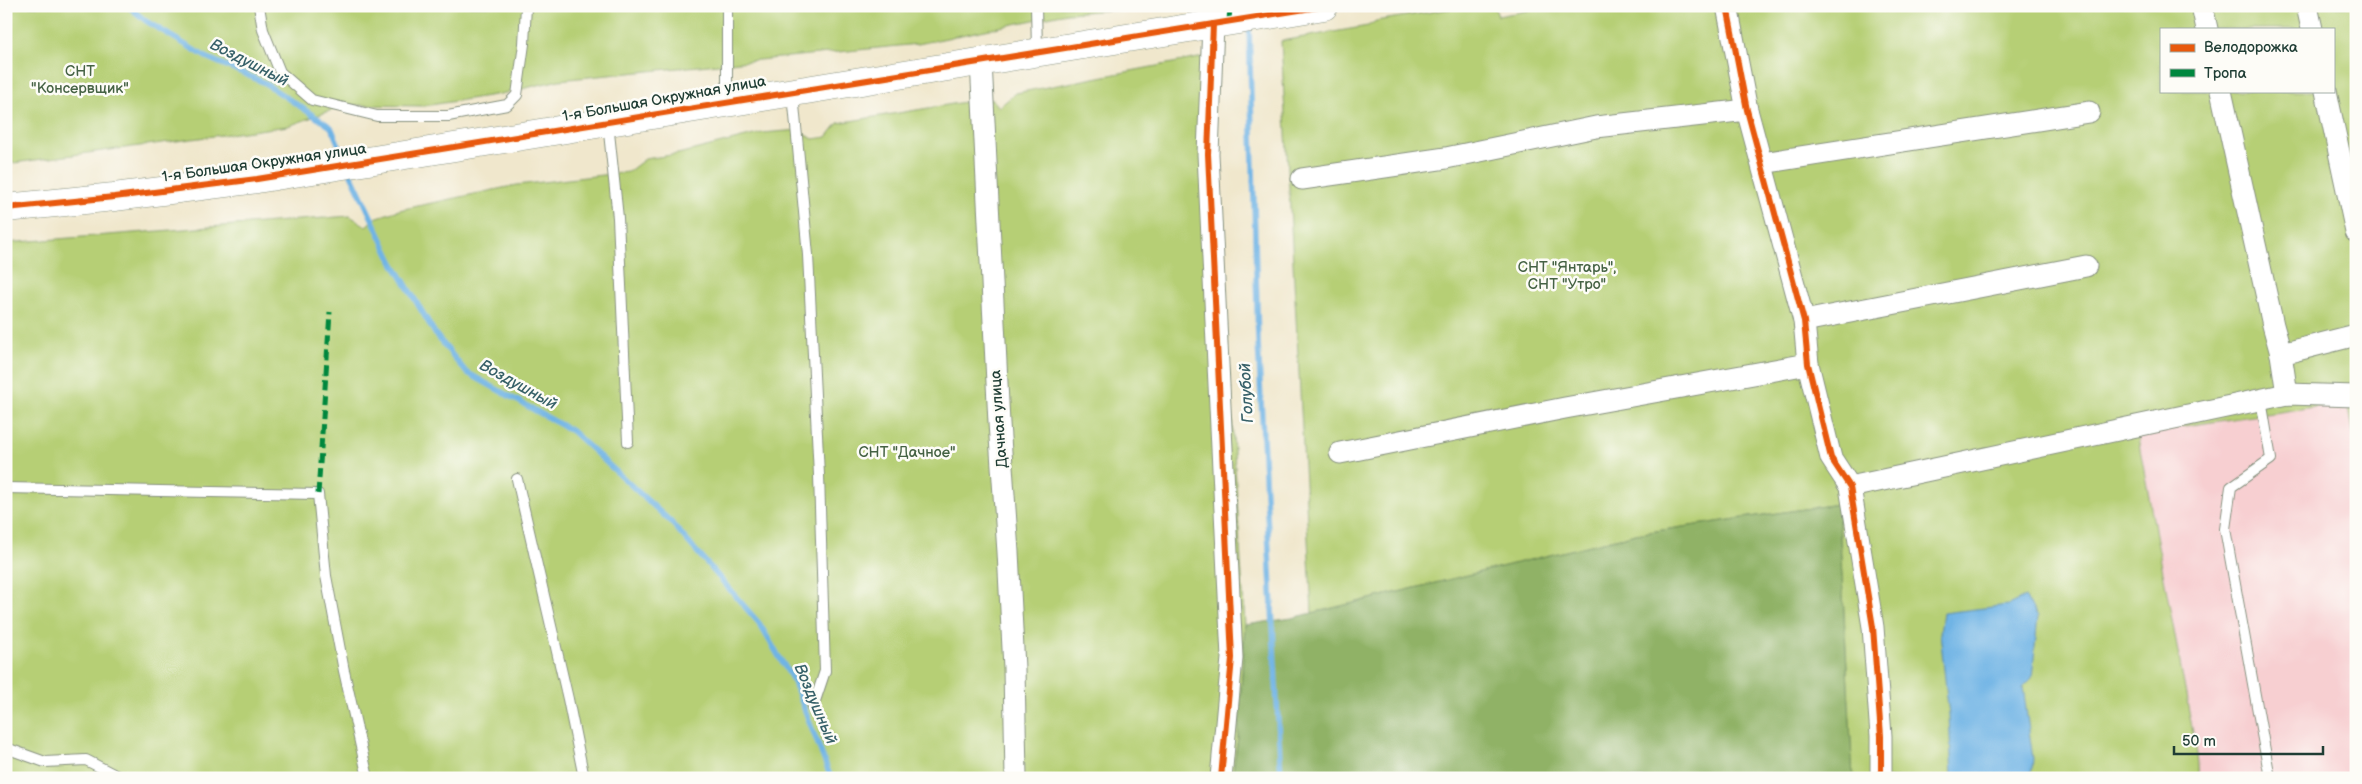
<svg xmlns="http://www.w3.org/2000/svg" width="2362" height="784" font-family="'Balsamiq Sans',sans-serif">
  <style>
    .built { fill: #f7cfd1 }
    .green { fill: #b6cf74; stroke: #6a8654; fill-rule: evenodd }
    .forest { fill: #90b266; stroke: #58784d }
    .water { fill: #6fb4e5; stroke: #47788c }
    .lines { fill: none; stroke-linecap: round; stroke-linejoin: round }
    .stream { stroke: #6fb4e5; stroke-width: 5.5 }
    .lane-casing { stroke: #889280; stroke-width: 12 }
    .street-casing { stroke: #889280; stroke-width: 23 }
    .secondary-casing { stroke: #889280; stroke-width: 29 }
    .lane { stroke: #fff; stroke-width: 10 }
    .street { stroke: #fff; stroke-width: 21 }
    .secondary { stroke: #fff; stroke-width: 28 }
    .quiet { stroke: #00873e; stroke-width: 5; stroke-dasharray: 10 5; stroke-linecap: butt }
    .cycleway-casing { stroke: #fdfcf7; stroke-width: 9 }
    .cycleway { stroke: #e8590c; stroke-width: 6 }
    .labels { text-anchor: middle; dominant-baseline: central; stroke-width: 5; stroke-linejoin: round; paint-order: stroke }
    .park-label { font-size: 15px; fill: #456244; stroke: #fdfcf7 }
    .street-label { font-size: 15px; fill: #1f3d34; stroke: #fdfcf7 }
    .water-label { font-size: 16px; font-style: italic; fill: #376169; stroke: #fdfcf7 }
  </style>
  <rect width="100%" height="100%" fill="#fdfcf7"/>
  <filter id="ink" filterUnits="userSpaceOnUse"><feTurbulence type="fractalNoise" baseFrequency=".02" numOctaves="2"/><feDisplacementMap in="SourceGraphic" scale="10" xChannelSelector="R" yChannelSelector="G"/><feConvolveMatrix kernelMatrix="1 2 1 2 8 2 1 2 1" color-interpolation-filters="sRGB"/></filter>
  <filter id="wash" filterUnits="userSpaceOnUse"><feTurbulence type="fractalNoise" baseFrequency=".0096" numOctaves="4" result="noise"/><feDisplacementMap in="SourceGraphic" scale="20" xChannelSelector="R" yChannelSelector="G"/><feGaussianBlur stdDeviation="1.12" result="paint"/><feColorMatrix in="noise" values="0 0 0 0 0 0 0 0 0 0 0 0 0 0 0 0 0 1.4 0 .05"/><feComposite in="paint" operator="in"/></filter>
  <g filter="url(#wash)">
    <rect width="100%" height="100%" fill="#f0e7cc"/>
    <!-- built -->
    <path class="built" d="M2348,401L2356,449V778H2199L2197,754L2137,433Z"/>
    <!-- green -->
    <g class="green">
      <path d="M6,6H1174L1067,13L918,44L559,80L501,94L424,106L346,105L288,126L6,164Z"/>
      <path d="M1467,6H1494L1498,16L1537,9V6H2356V449L2348,402L2137,433L2197,754L2199,778H1853L1838,504L1636,534L1312,613L1281,41L1368,26L1376,21ZM2161,29H2333V91H2161Z"/>
      <path d="M1209,56L1245,625L1238,738L1232,778H6V243L350,216L366,226L375,218L399,210L517,185L628,172L645,159L678,154L762,133L799,130L813,139L827,137L838,123L983,99L993,100L999,107L1016,93Z"/>
    </g>
    <!-- forest -->
    <path class="forest" d="M1838,504L1853,778H1232L1238,738L1245,625L1292,618L1636,534Z"/>
    <!-- water -->
    <path class="water" d="M2025,597L2038,616L2032,678L2023,687L2033,759L2031,778H1952L1949,716L1940,633L1943,613L2008,605Z"/>
    <g class="lines">
      <!-- stream -->
      <g class="stream">
        <path d="M128,6L146,21L206,57L263,82L331,127L344,157"/>
        <path d="M1249,26L1258,342L1281,778"/>
        <path d="M350,172L392,261L436,335L466,372L572,431L670,521L759,623L794,682L831,778"/>
      </g>
    </g>
  </g>
  <g filter="url(#ink)">
    <g class="lines">
      <!-- lane casing -->
      <g class="lane-casing">
        <g id="lane">
          <path d="M259,6L263,30L280,72L312,100L377,116H448L507,105L517,95L524,44L526,6"/>
          <path d="M727,6V101"/>
          <path d="M1036,6L1037,50"/>
          <path d="M793,94L808,255L819,475L825,671L813,707"/>
          <path d="M608,123L618,218L628,442"/>
          <path d="M2261,400L2271,459L2231,487L2225,529L2270,778"/>
          <path d="M517,479L568,699L584,778"/>
          <path d="M6,488L318,494L326,576L344,671L368,778"/>
          <path d="M6,748L45,762L86,760L121,778"/>
        </g>
      </g>
      <!-- street casing -->
      <g class="street-casing">
        <g id="street">
          <path d="M1727,6L1747,110L1804,321L1808,364L1831,458L1850,487L1873,627L1881,736V778"/>
          <path d="M2202,6L2207,29"/>
          <path d="M2307,6L2312,29"/>
          <path d="M1213,24L1208,154L1232,658L1221,778"/>
          <path d="M981,61L999,423L1008,552L1014,668L1016,778"/>
          <path d="M2221,91L2273,325L2281,354"/>
          <path d="M2326,91L2356,232"/>
          <path d="M1762,163L2089,112"/>
          <path d="M1302,179L1446,158L1596,127L1747,110"/>
          <path d="M1804,321L2086,266"/>
          <path d="M2287,394L2281,354L2356,335"/>
          <path d="M1340,453L1565,408L1808,364"/>
          <path d="M1850,487L2287,394L2356,396"/>
        </g>
      </g>
      <!-- secondary casing -->
      <g class="secondary-casing">
        <path id="secondary" d="M6,208L114,197L257,179L1324,6"/>
      </g>
      <!-- lane -->
      <use href="#lane" class="lane"/>
      <!-- street -->
      <use href="#street" class="street"/>
      <!-- secondary -->
      <use href="#secondary" class="secondary"/>
      <!-- quiet -->
      <g class="quiet">
        <path d="M1229,21L1230,6"/>
        <path d="M318,494L330,312"/>
      </g>
      <!-- cycleway casing -->
      <g class="cycleway-casing">
        <g id="cycleway">
          <path d="M1727,6L1747,110L1804,321L1808,364L1831,458L1850,487L1873,627L1881,736V778"/>
          <path d="M1213,24L1208,154L1232,658L1221,778"/>
          <path d="M6,208L114,197L257,179L1324,6"/>
        </g>
      </g>
      <!-- cycleway -->
      <use href="#cycleway" class="cycleway"/>
    </g>
  </g>
  <g class="labels">
    <!-- park labels -->
    <g class="park-label">
      <text x="80" y="71">СНТ<tspan x="80" dy="17">"Консервщик"</tspan></text>
      <text x="1567" y="267">СНТ "Янтарь",<tspan x="1567" dy="17">СНТ "Утро"</tspan></text>
      <text x="907" y="452">СНТ "Дачное"</text>
    </g>
    <!-- street labels -->
    <g class="street-label">
      <text transform="translate(664 99) rotate(-10)">1-я Большая Окружная улица</text>
      <text transform="translate(264 163) rotate(-8)">1-я Большая Окружная улица</text>
      <text transform="translate(999 419) rotate(-94)">Дачная улица</text>
    </g>
    <!-- water labels -->
    <g class="water-label">
      <text transform="translate(249 63) rotate(27)">Воздушный</text>
      <text transform="translate(518 385) rotate(29)">Воздушный</text>
      <text transform="translate(1247 393) rotate(-93)">Голубой</text>
      <text transform="translate(815 704) rotate(67)">Воздушный</text>
    </g>
  </g>
  <!-- margin -->
  <rect width="2362" height="784" fill="none" stroke="#fdfcf7" stroke-width="25"/>
  <!-- legend -->
  <rect x="2160" y="28" width="175" height="65" fill="#fdfcf7" stroke="#a4b0a9"/>
  <rect x="2170" y="44" width="25" height="8" fill="#e8590c" stroke="#a4b0a9"/>
  <text x="2204" y="52" font-size="15" fill="#1f3d34">Велодорожка</text>
  <rect x="2170" y="69" width="25" height="8" fill="#00873e" stroke="#a4b0a9"/>
  <text x="2204" y="78" font-size="15" fill="#1f3d34">Тропа</text>
  <!-- scale -->
  <path d="M2174 746v8h149v-8" fill="none" stroke="#1f3d34" stroke-width="2.5"/>
  <text x="2182" y="746" font-size="15" fill="#1f3d34" stroke="#fdfcf7" stroke-width="4" paint-order="stroke">50 m</text>
</svg>
